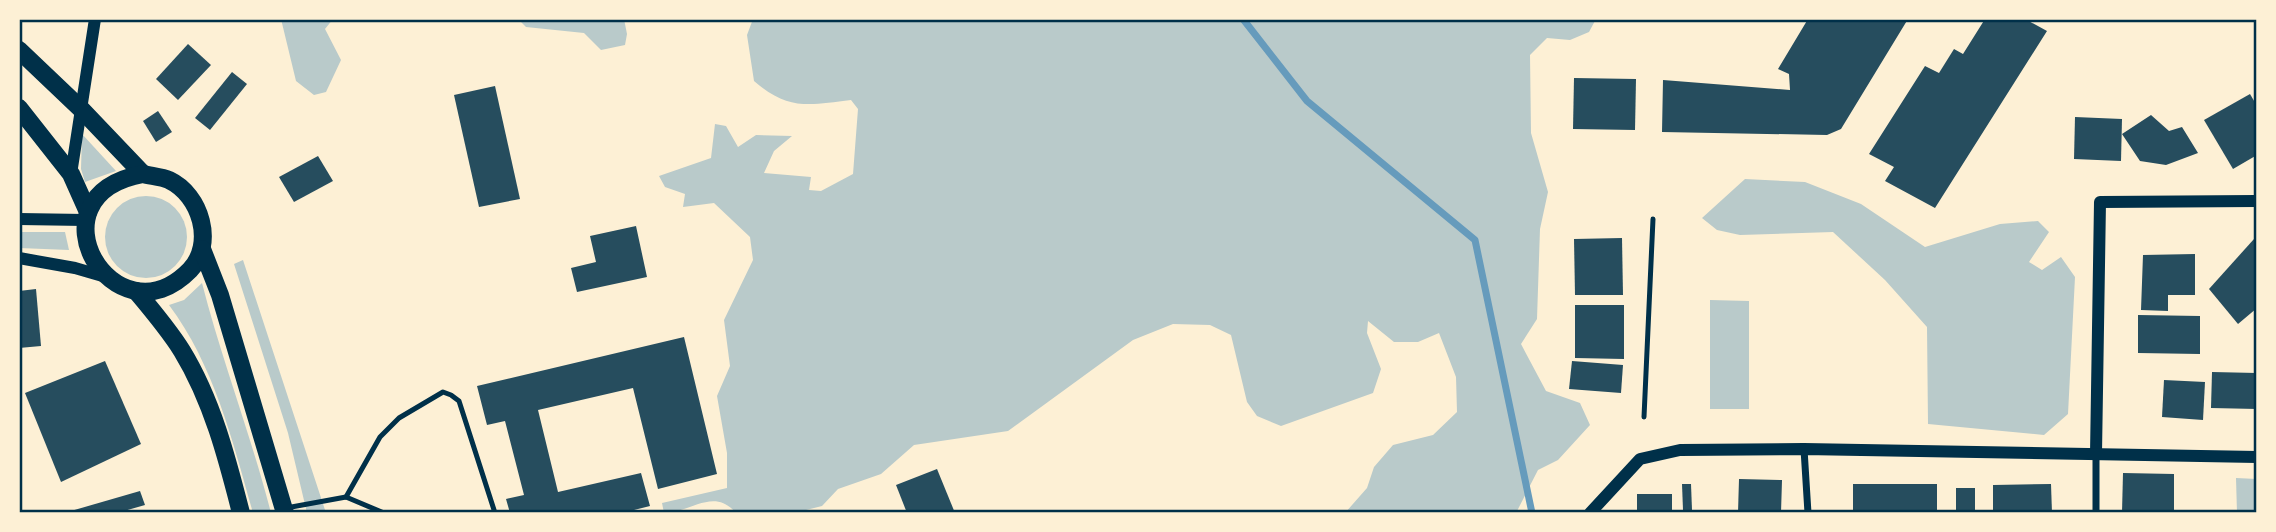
<svg xmlns="http://www.w3.org/2000/svg" width="2276" height="532" font-family="'Sofia Sans Condensed',sans-serif">
  <style>
    .green { fill: #b9caca }
    .lines { fill: none; stroke-linecap: round; stroke-linejoin: round }
    .stream { stroke: #669bbc; stroke-width: 7 }
    .building { fill: #264d5e }
    .service { stroke: #003049; stroke-width: 5 }
    .minor { stroke: #003049; stroke-width: 7 }
    .tertiary { stroke: #003049; stroke-width: 12 }
    .primary { stroke: #003049; stroke-width: 18 }
    .neatline { fill: none; stroke: #003049; stroke-width: 2.5 }
  </style>
  <rect width="100%" height="100%" fill="#fdf0d5"/>
  <!-- green -->
  <g class="green">
    <path d="M281,19H333L325,29L341,60L326,92L314,95L296,81Z"/>
    <path d="M518,19H624L627,34L625,45L601,50L584,33L526,27Z"/>
    <path d="M753,19H1596L1589,32L1570,40L1547,38L1530,55L1531,133L1548,192L1540,229L1537,319L1521,344L1546,391L1580,403L1590,425L1558,460L1538,470L1516,513H1345L1367,488L1374,467L1393,445L1433,435L1457,412L1456,377L1439,333L1418,342H1394L1368,321L1367,333L1381,369L1373,393L1281,426L1257,416L1247,402L1231,335L1210,325L1173,324L1133,340L1008,431L914,445L881,474L838,489L822,506L794,513H736C714,487 692,512 664,513L662,503L727,488V453L717,396L730,366L724,320L753,260L750,237L714,203L683,207L685,194L665,187L659,176L711,158L715,124L726,126L738,147L756,135L792,136L774,151L764,173L811,177L809,190L821,191L853,174L858,109L851,100C809,105 789,111 754,81L747,35Z"/>
    <path d="M82,134L116,171L85,182L81,169Z"/>
    <path d="M1745,179L1805,182L1861,204L1925,247L2000,224L2038,221L2049,232L2029,262L2042,270L2061,257L2075,277L2068,414L2044,435L1928,424L1927,327L1885,280L1833,232L1740,235L1717,230L1702,218Z"/>
    <circle cx="146" cy="237" r="41"/>
    <path d="M19,232H65L69,250L19,248Z"/>
    <path d="M243,260L326,513H307L288,433L234,264Z"/>
    <path d="M202,283C222,361 251,435 271,513H253C233,442 214,365 169,305L184,300Z"/>
    <path d="M1710,300L1749,301V409H1710Z"/>
    <path d="M2236,478L2257,479V513H2237Z"/>
  </g>
  <g class="lines">
    <!-- stream -->
    <path class="stream" d="M1243,19L1307,101L1475,240L1532,513"/>
  </g>
  <!-- building -->
  <g class="building">
    <path d="M1808,19H1908L1841,129L1827,135L1662,132L1663,80L1790,90L1789,74L1778,69Z"/>
    <path d="M1985,19H2025L2047,31L1935,208L1885,181L1894,167L1869,154L1925,66L1939,73L1954,49L1963,54Z"/>
    <path d="M188,44L211,65L178,100L156,79Z"/>
    <path d="M232,72L247,84L210,130L195,118Z"/>
    <path d="M1574,78L1636,79L1635,130L1573,129Z"/>
    <path d="M495,86L520,199L479,207L454,95Z"/>
    <path d="M2250,94L2257,106V155L2233,169L2204,120Z"/>
    <path d="M158,111L172,132L156,142L143,121Z"/>
    <path d="M2151,115L2169,131L2182,127L2198,153L2166,165L2140,161L2122,134Z"/>
    <path d="M2075,117L2122,119L2121,161L2074,159Z"/>
    <path d="M318,156L333,181L294,202L279,177Z"/>
    <path d="M636,226L647,277L577,292L571,268L596,262L590,236Z"/>
    <path d="M1622,238L1623,295H1575L1574,239Z"/>
    <path d="M2254,239L2257,243V308L2238,324L2209,289Z"/>
    <path d="M2195,254V295H2168V311L2141,310L2143,255Z"/>
    <path d="M36,289L41,346L19,348V291Z"/>
    <path d="M1575,305H1624V359L1575,358Z"/>
    <path d="M2138,315L2200,316V354L2138,353Z"/>
    <path d="M684,337L717,474L658,489L633,388L538,410L558,492L641,473L650,506L622,513H510L506,499L524,495L505,421L487,425L477,386Z"/>
    <path d="M105,361L141,444L61,482L25,393Z"/>
    <path d="M1572,361L1623,365L1621,393L1569,389Z"/>
    <path d="M2212,372L2257,373V409L2211,408Z"/>
    <path d="M2164,380L2205,382L2203,420L2162,417Z"/>
    <path d="M937,469L955,513H907L896,485Z"/>
    <path d="M2123,473L2174,474V513H2122Z"/>
    <path d="M1739,479L1782,480L1781,513H1738Z"/>
    <path d="M1682,484H1691L1692,510H1683Z"/>
    <rect x="1853" y="484" width="84" height="29"/>
    <path d="M2051,484L2052,513H1993V485Z"/>
    <rect x="1956" y="488" width="19" height="25"/>
    <path d="M140,491L145,505L117,513H64Z"/>
    <rect x="1637" y="494" width="35" height="19"/>
  </g>
  <g class="lines">
    <!-- service -->
    <g class="service">
      <path d="M1644,417L1653,219"/>
      <path d="M346,497L380,437L399,418L443,392L451,395L459,401L495,513"/>
      <path d="M286,508L346,497L384,513"/>
    </g>
    <!-- minor -->
    <g class="minor">
      <path d="M1804,449L1808,513"/>
      <path d="M2096,513V454"/>
    </g>
    <!-- tertiary -->
    <g class="tertiary">
      <path d="M71,174L95,19"/>
      <path d="M19,219L85,220"/>
      <path d="M19,258L75,268L106,277"/>
      <path d="M2096,454L2100,202L2257,201"/>
      <path d="M1590,513L1640,459L1680,450L1804,449L2257,457"/>
    </g>
    <!-- primary -->
    <g class="primary">
      <path d="M19,50L81,109L143,174"/>
      <path d="M19,108L71,174L88,212"/>
      <path d="M143,174C151,176 162,177 169,180C201,195 215,244 190,270C115,347 24,196 143,174Z"/>
      <path d="M202,249L220,295L285,513"/>
      <path d="M136,291C152,310 169,330 182,351C212,400 227,458 241,513"/>
    </g>
  </g>
  <!-- border -->
  <rect width="2276" height="532" fill="none" stroke="#fdf0d5" stroke-width="42"/>
  <rect x="21" y="21" width="2234" height="490" class="neatline"/>
</svg>
